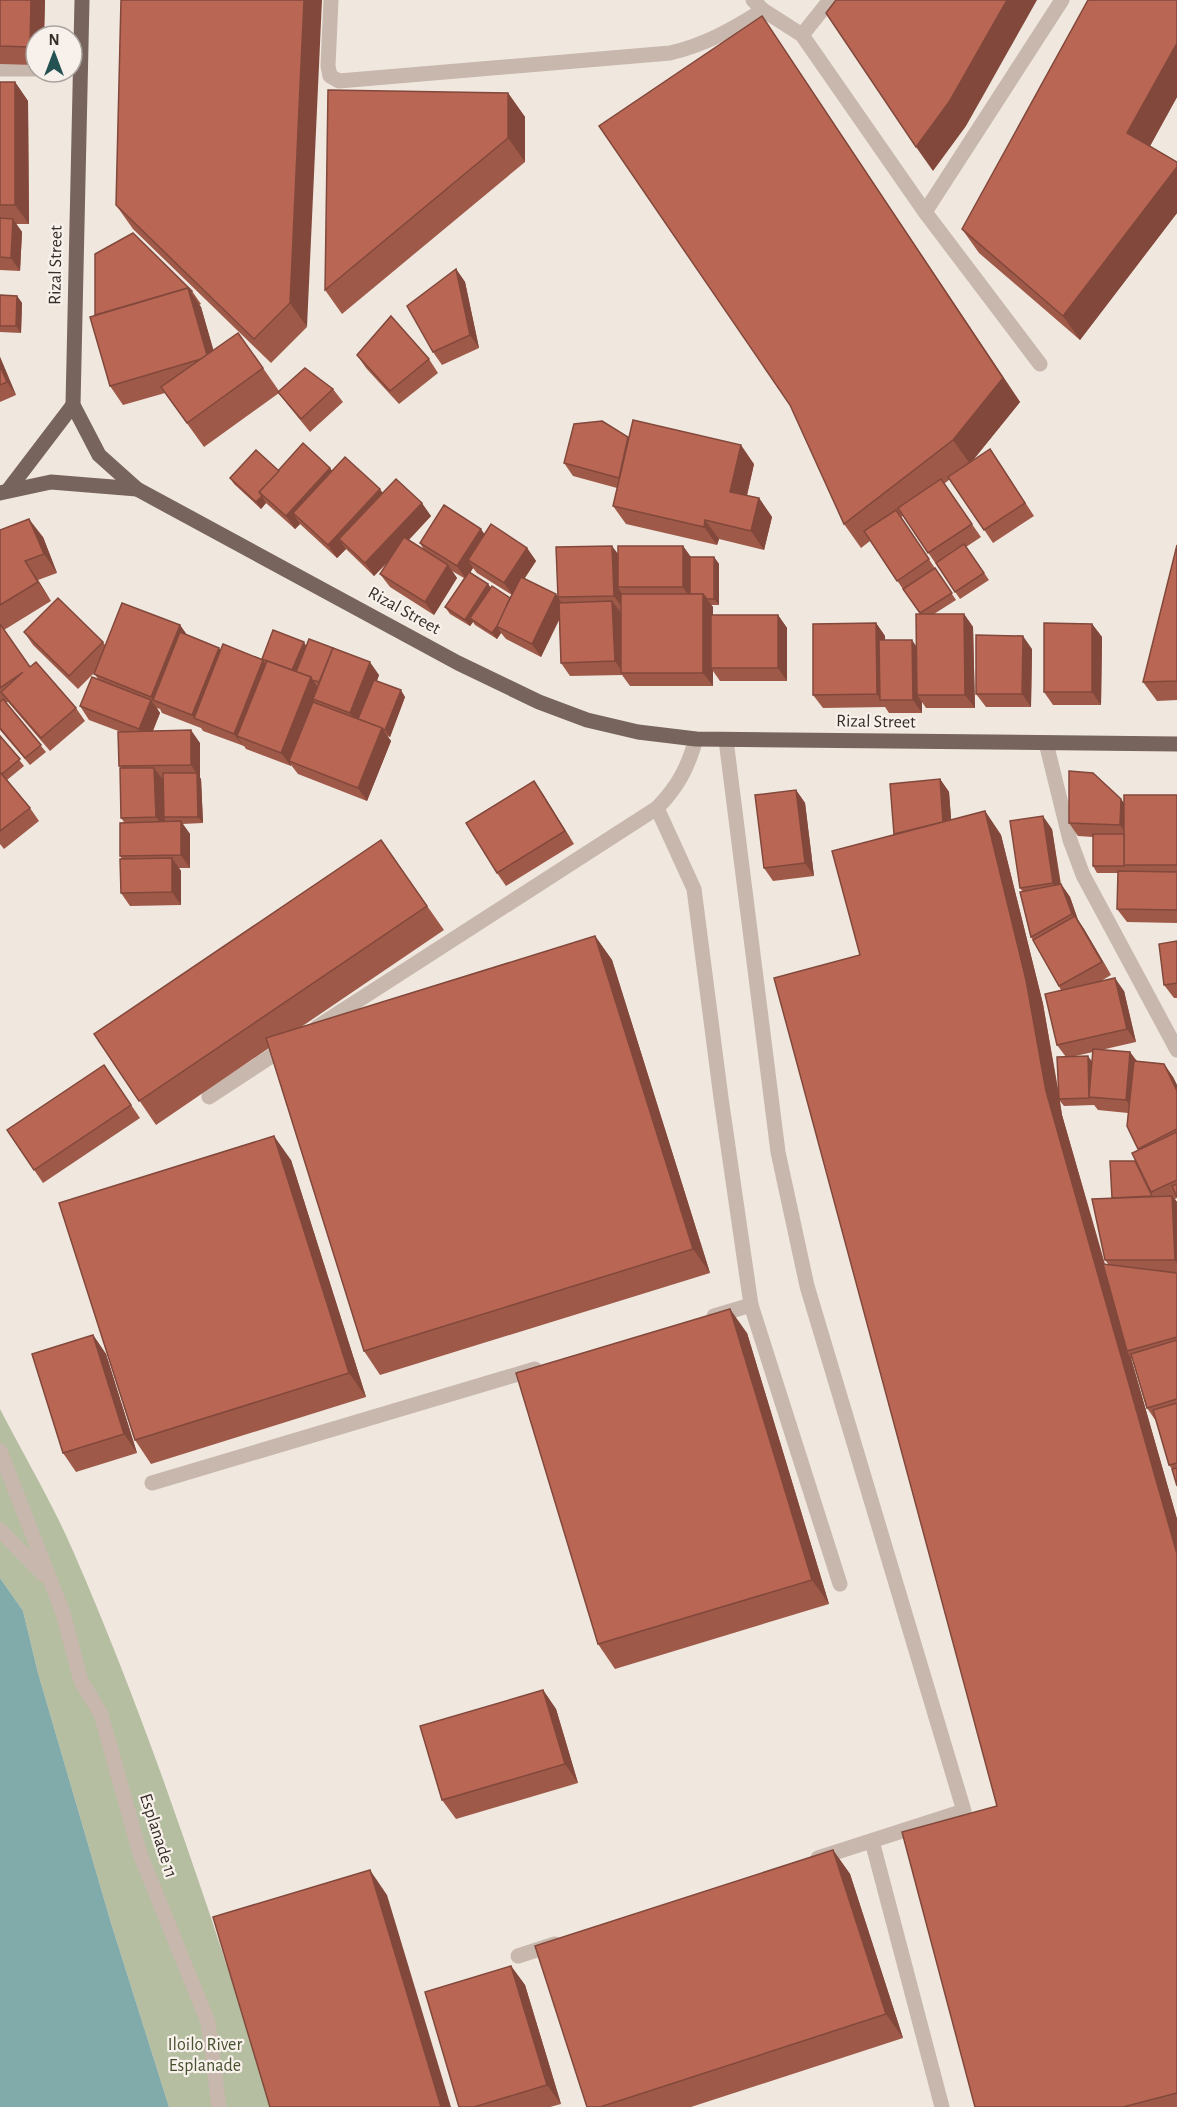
<svg xmlns="http://www.w3.org/2000/svg" width="1177" height="2107" font-family="'Alegreya Sans',sans-serif">
  <style>
    .green { fill: #b5bea0 }
    .water { fill: #81aaaa }
    .lines { fill: none; stroke-linecap: round; stroke-linejoin: round }
    .minor { stroke: #c7b7ac; stroke-width: 15 }
    .major { stroke: #76645d; stroke-width: 15 }
    .wall { fill: #9f5948; fill-rule: evenodd }
    .shaded-wall { fill: #82483b }
    .building { fill: #b96754; stroke: #82483b; stroke-width: 1.5 }
    .labels { text-anchor: middle; dominant-baseline: central; stroke-width: 4.5; stroke-linejoin: round; paint-order: stroke }
    .street-label { font-size: 18px; fill: #362d2a; stroke: #f8f1eb }
    .park-label { font-size: 18px; fill: #475130; stroke: #f8f1eb }
  </style>
  <rect width="100%" height="100%" fill="#f0e7df"/>
  <!-- green -->
  <path class="green" d="M0,1409C24,1456 52,1502 73,1551C152,1732 212,1919 273,2107H169L111,1923L38,1673L23,1611L0,1578Z"/>
  <!-- water -->
  <path class="water" d="M0,1578L23,1611L38,1673L111,1923L169,2107H0Z"/>
  <g class="lines">
    <!-- minor -->
    <g class="minor">
      <path d="M331,0L328,66L330,76L339,81L670,53C705,45 733,29 763,10"/>
      <path d="M753,0L763,10L802,35L925,212L1040,364"/>
      <path d="M802,35L830,0"/>
      <path d="M0,69H36"/>
      <path d="M925,212L1062,0"/>
      <path d="M726,740L778,1152L807,1286L964,1811L818,1858"/>
      <path d="M1046,743L1070,840L1083,875L1177,1050"/>
      <path d="M657,808L694,889L721,1098L751,1305L840,1584"/>
      <path d="M317,1027L657,808C678,787 688,767 696,739"/>
      <path d="M209,1097L287,1046"/>
      <path d="M714,1316L751,1305"/>
      <path d="M0,1451L63,1613L81,1681L101,1714L140,1854L208,2022L219,2107"/>
      <path d="M152,1483L535,1369"/>
      <path d="M0,1530L44,1575"/>
      <path d="M872,1841L942,2107"/>
      <path d="M518,1956L555,1944"/>
    </g>
    <!-- major -->
    <g class="major">
      <path d="M82,0L73,405L99,455L137,489L458,663L539,702L587,720L638,732L696,739L1177,744"/>
      <path d="M9,489L73,405"/>
      <path d="M0,493L51,482L137,489"/>
    </g>
  </g>
  <!-- wall -->
  <g class="wall">
    <path d="M0,0H45L44,36H36V65L0,64Z"/>
    <path d="M121,0L307,327L271,363L133,229L116,205Z"/>
    <path d="M1177,0V97L1150,146L1177,162V213L1080,340L979,253L962,229Z"/>
    <path d="M762,16L1020,402L973,460L999,462L1034,516L993,543L950,479L944,484L981,537L966,547L989,580L960,599L903,516L901,517L956,600L934,614H964L973,627L975,708H926L922,702V713H889L885,707L823,708L813,695L876,623L885,636V640L916,646L920,614L870,541L861,548L844,524Z"/>
    <path d="M0,82H15L28,101L29,224H16L22,232L20,271L0,270Z"/>
    <path d="M508,93L525,117V162L342,314L325,290Z"/>
    <path d="M456,269L465,282L479,348L442,365L433,352Z"/>
    <path d="M192,291L201,304L199,305L201,307L213,350L263,368L279,391L333,389L343,402L310,432L288,405L279,393L204,447L165,393L123,405L110,386L95,315Z"/>
    <path d="M0,295L17,296L22,303L21,333L0,332Z"/>
    <path d="M357,355L429,359L438,373L399,404L366,368Z"/>
    <path d="M0,357L16,395L0,402Z"/>
    <path d="M628,437L629,438L754,464L747,496L759,498L772,517L764,550L719,539L717,545L626,524L613,506L617,488L573,476L564,463Z"/>
    <path d="M330,468L332,471L382,493L431,516L409,540L424,550L420,543L485,534L527,548L536,561L524,579L557,596L618,554L683,546L691,557H714L719,564V605H711L713,607V615H778L787,628V681H720L713,671V686H630L622,675L570,676L561,663L559,619L541,657L506,639L501,633L497,639L475,625L473,622L470,626L450,614L445,607L464,578L452,571L457,578L434,615L390,587L380,574L388,562L374,576L346,549L337,558L300,524L295,529L266,503L261,509L234,484L230,478L279,471ZM473,568L477,573L512,595L510,598L491,588L488,584L470,573Z"/>
    <path d="M0,530L43,537L57,573L38,580L51,601L4,630L30,667L76,708L85,721L50,751L8,702L6,703L46,752L30,765L0,730Z"/>
    <path d="M1177,545V700L1157,701L1143,682Z"/>
    <path d="M1092,624L1102,637L1101,705H1053L1044,692Z"/>
    <path d="M180,625L187,635L221,650L262,659L306,646L379,675L377,681L405,697L390,737L387,736L391,741L367,801L298,774L291,765V766L246,749L244,746L203,731L201,728L162,713L160,709L157,708L160,713L153,731L200,743V778L201,779L203,823L182,824L190,834V868H179L181,871V905L130,906L121,893L122,859L120,856L124,822L121,818V768L119,766L121,732L89,720L80,706L98,679L94,673L78,689L33,645L24,632L103,642L105,645Z"/>
    <path d="M1032,649L1031,707H986L976,694Z"/>
    <path d="M0,735L24,766L7,780L30,808L39,821L4,849L0,844Z"/>
    <path d="M940,779L949,792L951,820L985,811L1001,835L1043,1004L1059,1094L1066,1057L1057,1045L1061,990L1031,937L1023,892L1020,888L1052,829L1061,884L1070,897L1078,920L1084,929L1111,975L1101,981L1124,991L1136,1042L1101,1050L1130,1052L1137,1061L1164,1064L1173,1077L1177,1085V1198L1175,1199L1177,1202V1486L1172,1469L1169,1465L1156,1421L1147,1408L1133,1360L1131,1358L1177,1519V2107H975L997,1806L860,955L894,835ZM1093,1052L1092,1061L1071,1057ZM1060,1101L1064,1106L1094,1105L1098,1110L1128,1113L1127,1126L1139,1150L1138,1165L1135,1161L1112,1198L1105,1260L1109,1265L1105,1264L1062,1115Z"/>
    <path d="M534,781L574,844L506,886L497,873Z"/>
    <path d="M796,790L805,803L814,876L773,881L764,868Z"/>
    <path d="M1177,795V923L1127,922L1117,909L1118,873H1097L1093,866V837L1078,836L1069,823L1121,799L1124,803Z"/>
    <path d="M381,840L444,930L301,1027L595,936L612,960L710,1273L380,1375L364,1351L269,1048L156,1125L94,1034Z"/>
    <path d="M1177,941V998H1174L1164,985Z"/>
    <path d="M104,1065L140,1118L43,1183L7,1130Z"/>
    <path d="M291,1160L366,1397L151,1464L135,1440Z"/>
    <path d="M747,1333L829,1604L615,1669L598,1644Z"/>
    <path d="M93,1335L106,1354L137,1453L76,1472L63,1453Z"/>
    <path d="M543,1690L556,1709L578,1783L456,1819L442,1800Z"/>
    <path d="M833,1850L850,1874L903,2038L691,2107H587Z"/>
    <path d="M511,1966L525,1985L561,2104L550,2107H459Z"/>
  </g>
  <!-- shaded-wall -->
  <g class="shaded-wall">
    <path d="M31,0H45L44,36H36V55L30,47Z"/>
    <path d="M304,0H322L307,327L290,303Z"/>
    <path d="M1007,0H1037L966,126L933,171L916,147Z"/>
    <path d="M762,16L1020,402L970,464L953,440Z"/>
    <path d="M1177,43V97L1144,157L1127,133Z"/>
    <path d="M15,82L28,101L29,224L15,205Z"/>
    <path d="M508,93L525,117V162L508,138Z"/>
    <path d="M1177,167V213L1080,340L1063,316Z"/>
    <path d="M13,219L22,232L20,271L11,258Z"/>
    <path d="M456,269L465,282L479,348L470,335Z"/>
    <path d="M188,288L201,307L221,376L208,357Z"/>
    <path d="M17,296L22,303L21,333L16,326Z"/>
    <path d="M0,357L16,395L7,382L0,366Z"/>
    <path d="M741,445L754,464L743,511L730,492Z"/>
    <path d="M330,468L339,481L293,513L300,524L295,529L286,516Z"/>
    <path d="M380,489L389,502L339,539L346,549L337,558L328,545Z"/>
    <path d="M262,496L266,503L261,509L256,502Z"/>
    <path d="M759,498L772,517L764,550L751,531Z"/>
    <path d="M422,503L431,516L374,576L365,563Z"/>
    <path d="M29,519L43,537L57,573L44,554Z"/>
    <path d="M705,520L719,539L717,545L704,527Z"/>
    <path d="M481,529L490,542L468,560L473,568L466,579L457,566Z"/>
    <path d="M612,546L622,559L618,587L622,594L623,609L614,596Z"/>
    <path d="M683,546L692,559L691,599L683,587Z"/>
    <path d="M527,548L536,561L513,596L504,583Z"/>
    <path d="M714,557L719,564V605L714,599Z"/>
    <path d="M25,561L38,580L51,601L38,582Z"/>
    <path d="M448,565L457,578L434,615L425,602Z"/>
    <path d="M488,584L493,591L470,618L473,622L470,626L465,620Z"/>
    <path d="M556,594L565,608L541,657L532,644Z"/>
    <path d="M703,594L713,607V668H711L713,671V686L703,673Z"/>
    <path d="M612,601L622,614L624,674L615,661Z"/>
    <path d="M964,614L973,627L975,708L965,695Z"/>
    <path d="M778,615L787,628V681L778,668Z"/>
    <path d="M876,623L885,636L886,700H881L877,694Z"/>
    <path d="M1092,624L1102,637L1101,705L1092,692Z"/>
    <path d="M180,625L189,638L154,701L151,697Z"/>
    <path d="M497,626L501,633L497,639L492,633Z"/>
    <path d="M1023,636L1032,649L1031,707L1022,694Z"/>
    <path d="M912,640L921,653L917,695L922,702V713L913,700Z"/>
    <path d="M304,642L308,649L298,674L292,671Z"/>
    <path d="M219,648L228,661L195,718L192,715Z"/>
    <path d="M263,660L272,673L237,736L244,747L234,734Z"/>
    <path d="M370,662L379,675L359,726L350,713Z"/>
    <path d="M311,677L320,691L313,699L315,703L289,761L291,765V766L281,753Z"/>
    <path d="M401,690L405,697L390,737L385,730Z"/>
    <path d="M151,700L160,713L148,742L139,729Z"/>
    <path d="M382,728L391,741L367,801L358,788Z"/>
    <path d="M191,730L200,743V778L191,765Z"/>
    <path d="M154,768L164,781L165,830L156,817Z"/>
    <path d="M197,773L201,779L203,823L198,817Z"/>
    <path d="M940,779L949,792L953,843L944,830Z"/>
    <path d="M534,781L543,794L574,844L565,831Z"/>
    <path d="M796,790L805,803L814,876L805,863Z"/>
    <path d="M1121,799L1130,812L1129,838L1120,825Z"/>
    <path d="M985,811L1001,835L1043,1004L1062,1115L1129,1350L1127,1351L1131,1358L1177,1519V1554L1046,1091Z"/>
    <path d="M1043,816L1052,829L1062,896L1053,883Z"/>
    <path d="M181,821L190,834V868L181,855Z"/>
    <path d="M172,858L181,871V905L172,892Z"/>
    <path d="M1061,884L1070,897L1078,920L1084,929L1111,975L1072,914Z"/>
    <path d="M595,936L612,960L710,1273L693,1249Z"/>
    <path d="M1115,978L1124,991L1136,1042L1127,1029Z"/>
    <path d="M1130,1052L1139,1065L1135,1113L1126,1100Z"/>
    <path d="M1088,1056L1093,1063L1090,1097Z"/>
    <path d="M1164,1064L1173,1077L1177,1085V1091Z"/>
    <path d="M274,1136L291,1160L366,1397L349,1373Z"/>
    <path d="M1172,1196L1177,1202V1263L1175,1260Z"/>
    <path d="M730,1309L747,1333L829,1604L812,1580Z"/>
    <path d="M93,1335L106,1354L137,1453L124,1434Z"/>
    <path d="M543,1690L556,1709L578,1783L565,1764Z"/>
    <path d="M833,1850L850,1874L903,2038L886,2014Z"/>
    <path d="M370,1870L387,1895L451,2107H441Z"/>
    <path d="M511,1966L525,1985L561,2104L547,2085Z"/>
  </g>
  <!-- building -->
  <g class="building">
    <path d="M0,0H31L30,47L0,46Z"/>
    <path d="M121,0H304L290,303L254,339L116,205Z"/>
    <path d="M836,0H1007L949,102L916,147L826,13Z"/>
    <path d="M1088,0H1177V43L1127,133L1177,162V167L1063,316L962,229Z"/>
    <path d="M762,16L1003,378L953,440L844,524L790,405L599,126Z"/>
    <rect x="0" y="82" width="15" height="123"/>
    <path d="M328,90L508,93V138L325,290Z"/>
    <path d="M0,218L13,219L11,258L0,257Z"/>
    <path d="M133,233L192,291L190,292L188,288L95,315V254Z"/>
    <path d="M456,269L470,335L433,352L407,306Z"/>
    <path d="M188,288L207,355L201,359L110,386L90,317Z"/>
    <path d="M0,295L17,296L16,326H0Z"/>
    <path d="M391,316L429,359L390,391L357,355Z"/>
    <path d="M238,333L263,368L187,423L161,387Z"/>
    <path d="M0,366L7,382L0,385Z"/>
    <path d="M305,368L333,389L301,419L278,392Z"/>
    <path d="M633,420L741,445L730,492L759,498L751,531L705,520L704,527L613,506Z"/>
    <path d="M602,421L628,437L619,478L564,463L574,424Z"/>
    <path d="M303,443L330,468L286,516L259,492Z"/>
    <path d="M990,449L1025,503L984,530L948,477Z"/>
    <path d="M256,450L279,471L259,492L262,496L256,502L230,478Z"/>
    <path d="M345,457L380,489L328,545L293,513Z"/>
    <path d="M396,479L422,503L365,563L339,539Z"/>
    <path d="M941,479L972,524L928,553L898,508Z"/>
    <path d="M444,505L481,529L457,566L420,543Z"/>
    <path d="M896,510L929,559L897,581L864,531Z"/>
    <path d="M29,519L44,554L25,561L38,582L0,605V530Z"/>
    <path d="M491,524L527,548L504,583L468,560Z"/>
    <path d="M404,537L448,565L425,602L380,574Z"/>
    <path d="M964,544L984,573L955,592L936,563Z"/>
    <path d="M1177,545V681L1143,682Z"/>
    <path d="M612,546L614,596L558,597L556,547Z"/>
    <rect x="618" y="546" width="65" height="41"/>
    <path d="M690,557H714V599H707L703,594H690Z"/>
    <path d="M935,568L952,593L920,613L903,589Z"/>
    <path d="M469,572L488,584L465,620L445,607Z"/>
    <path d="M521,577L556,594L532,644L496,626Z"/>
    <path d="M492,586L510,598L497,626L492,633L470,618Z"/>
    <rect x="621" y="594" width="82" height="79"/>
    <path d="M58,598L103,642L69,676L24,632Z"/>
    <path d="M612,601L615,661L561,663L559,603Z"/>
    <path d="M122,603L180,625L151,697L94,674Z"/>
    <path d="M916,614H964L965,695H917Z"/>
    <rect x="711" y="615" width="67" height="53"/>
    <path d="M876,623L877,694L813,695V624Z"/>
    <path d="M1044,623L1092,624V692H1044Z"/>
    <path d="M0,624L30,667L36,662L76,708L41,738L1,692L23,672L0,688Z"/>
    <path d="M273,630L304,642L292,670L262,659Z"/>
    <path d="M180,632L219,648L192,715L153,700Z"/>
    <path d="M976,635L1023,636L1022,694H976Z"/>
    <path d="M309,639L333,648L319,682L312,680L311,677L296,672Z"/>
    <path d="M879,640H912L913,700H880Z"/>
    <path d="M223,644L263,660L234,734L194,718Z"/>
    <path d="M333,648L370,662L350,713L313,699Z"/>
    <path d="M267,661L311,677L281,753L237,736Z"/>
    <path d="M92,677L151,700L139,729L80,706Z"/>
    <path d="M374,680L401,690L385,730L358,719Z"/>
    <path d="M3,699L41,745L25,758L0,728V702Z"/>
    <path d="M313,702L382,728L358,788L289,761Z"/>
    <path d="M191,730V765L119,766L118,732Z"/>
    <path d="M0,736L20,759L2,774L0,772Z"/>
    <path d="M120,768H154L156,817L121,818Z"/>
    <path d="M1069,771L1093,773L1121,799L1120,825L1069,823Z"/>
    <path d="M0,772L30,808L0,831Z"/>
    <path d="M163,773H197L198,817H164Z"/>
    <path d="M940,779L943,822L894,834L890,784Z"/>
    <path d="M534,781L565,831L497,873L466,823Z"/>
    <path d="M796,790L805,863L764,868L755,795Z"/>
    <rect x="1124" y="795" width="53" height="70"/>
    <path d="M985,811L1026,980L1046,1091L1177,1554V2093L1123,2107H975L902,1832L997,1806L774,978L860,955L832,851Z"/>
    <path d="M1043,816L1053,883L1020,888L1010,821Z"/>
    <path d="M181,821V855L120,856V823Z"/>
    <rect x="1093" y="834" width="31" height="32"/>
    <path d="M381,840L427,906L139,1101L94,1034Z"/>
    <path d="M172,858V892L121,893L120,859Z"/>
    <path d="M1118,871L1177,872V910L1117,909Z"/>
    <path d="M1061,884L1072,914L1031,937L1020,892Z"/>
    <path d="M1075,916L1102,962L1059,986L1033,940Z"/>
    <path d="M595,936L693,1249L364,1351L266,1038Z"/>
    <path d="M1177,941V983L1164,985L1159,944Z"/>
    <path d="M1115,978L1127,1029L1057,1045L1045,994Z"/>
    <path d="M1093,1049L1130,1052L1126,1100L1089,1097Z"/>
    <path d="M1088,1056L1089,1098L1059,1099L1057,1057Z"/>
    <path d="M1134,1061L1164,1064L1177,1091V1129L1138,1149L1127,1126Z"/>
    <path d="M104,1065L131,1105L34,1170L7,1130Z"/>
    <path d="M1177,1132V1180L1151,1192L1132,1153Z"/>
    <path d="M274,1136L349,1373L135,1440L59,1203Z"/>
    <path d="M1110,1161H1135L1152,1196L1112,1198Z"/>
    <path d="M1177,1184V1197L1172,1186Z"/>
    <path d="M1172,1196L1175,1260H1105L1092,1199Z"/>
    <path d="M1103,1264L1177,1273V1337L1127,1351Z"/>
    <path d="M730,1309L812,1580L598,1644L516,1373Z"/>
    <path d="M93,1335L124,1434L63,1453L32,1354Z"/>
    <path d="M1177,1340V1399L1147,1408L1131,1354Z"/>
    <path d="M1177,1403V1463L1169,1465L1153,1410Z"/>
    <path d="M1177,1468V1486L1172,1469Z"/>
    <path d="M543,1690L565,1764L442,1800L420,1726Z"/>
    <path d="M833,1850L886,2014L600,2107H587L535,1946Z"/>
    <path d="M370,1870L441,2107H270L213,1917Z"/>
    <path d="M511,1966L547,2085L474,2107H459L425,1992Z"/>
  </g>
  <g class="labels">
    <!-- street labels -->
    <g class="street-label">
      <text transform="translate(56 265) rotate(-89)">Rizal Street</text>
      <text transform="translate(404 611) rotate(29)">Rizal Street</text>
      <text transform="translate(876 722) rotate(1)">Rizal Street</text>
      <text transform="translate(158 1836) rotate(72)">Esplanade 11</text>
    </g>
    <!-- park labels -->
    <g class="park-label">
      <text x="205" y="2045">Iloilo River<tspan x="205" dy="21">Esplanade</tspan></text>
    </g>
  </g>
  <!-- north arrow -->
  <g transform="translate(54 54)"><circle r="28" fill="#f8f1eb" stroke="#aaa39e" stroke-width="1.5"/>
  <path d="M0-4.5L10 22L0 15L-10 22Z" fill="#245253"/>
  <text y="-9" font-size="16" font-weight="bold" text-anchor="middle" fill="#362d2a">N</text>
  </g>
</svg>
